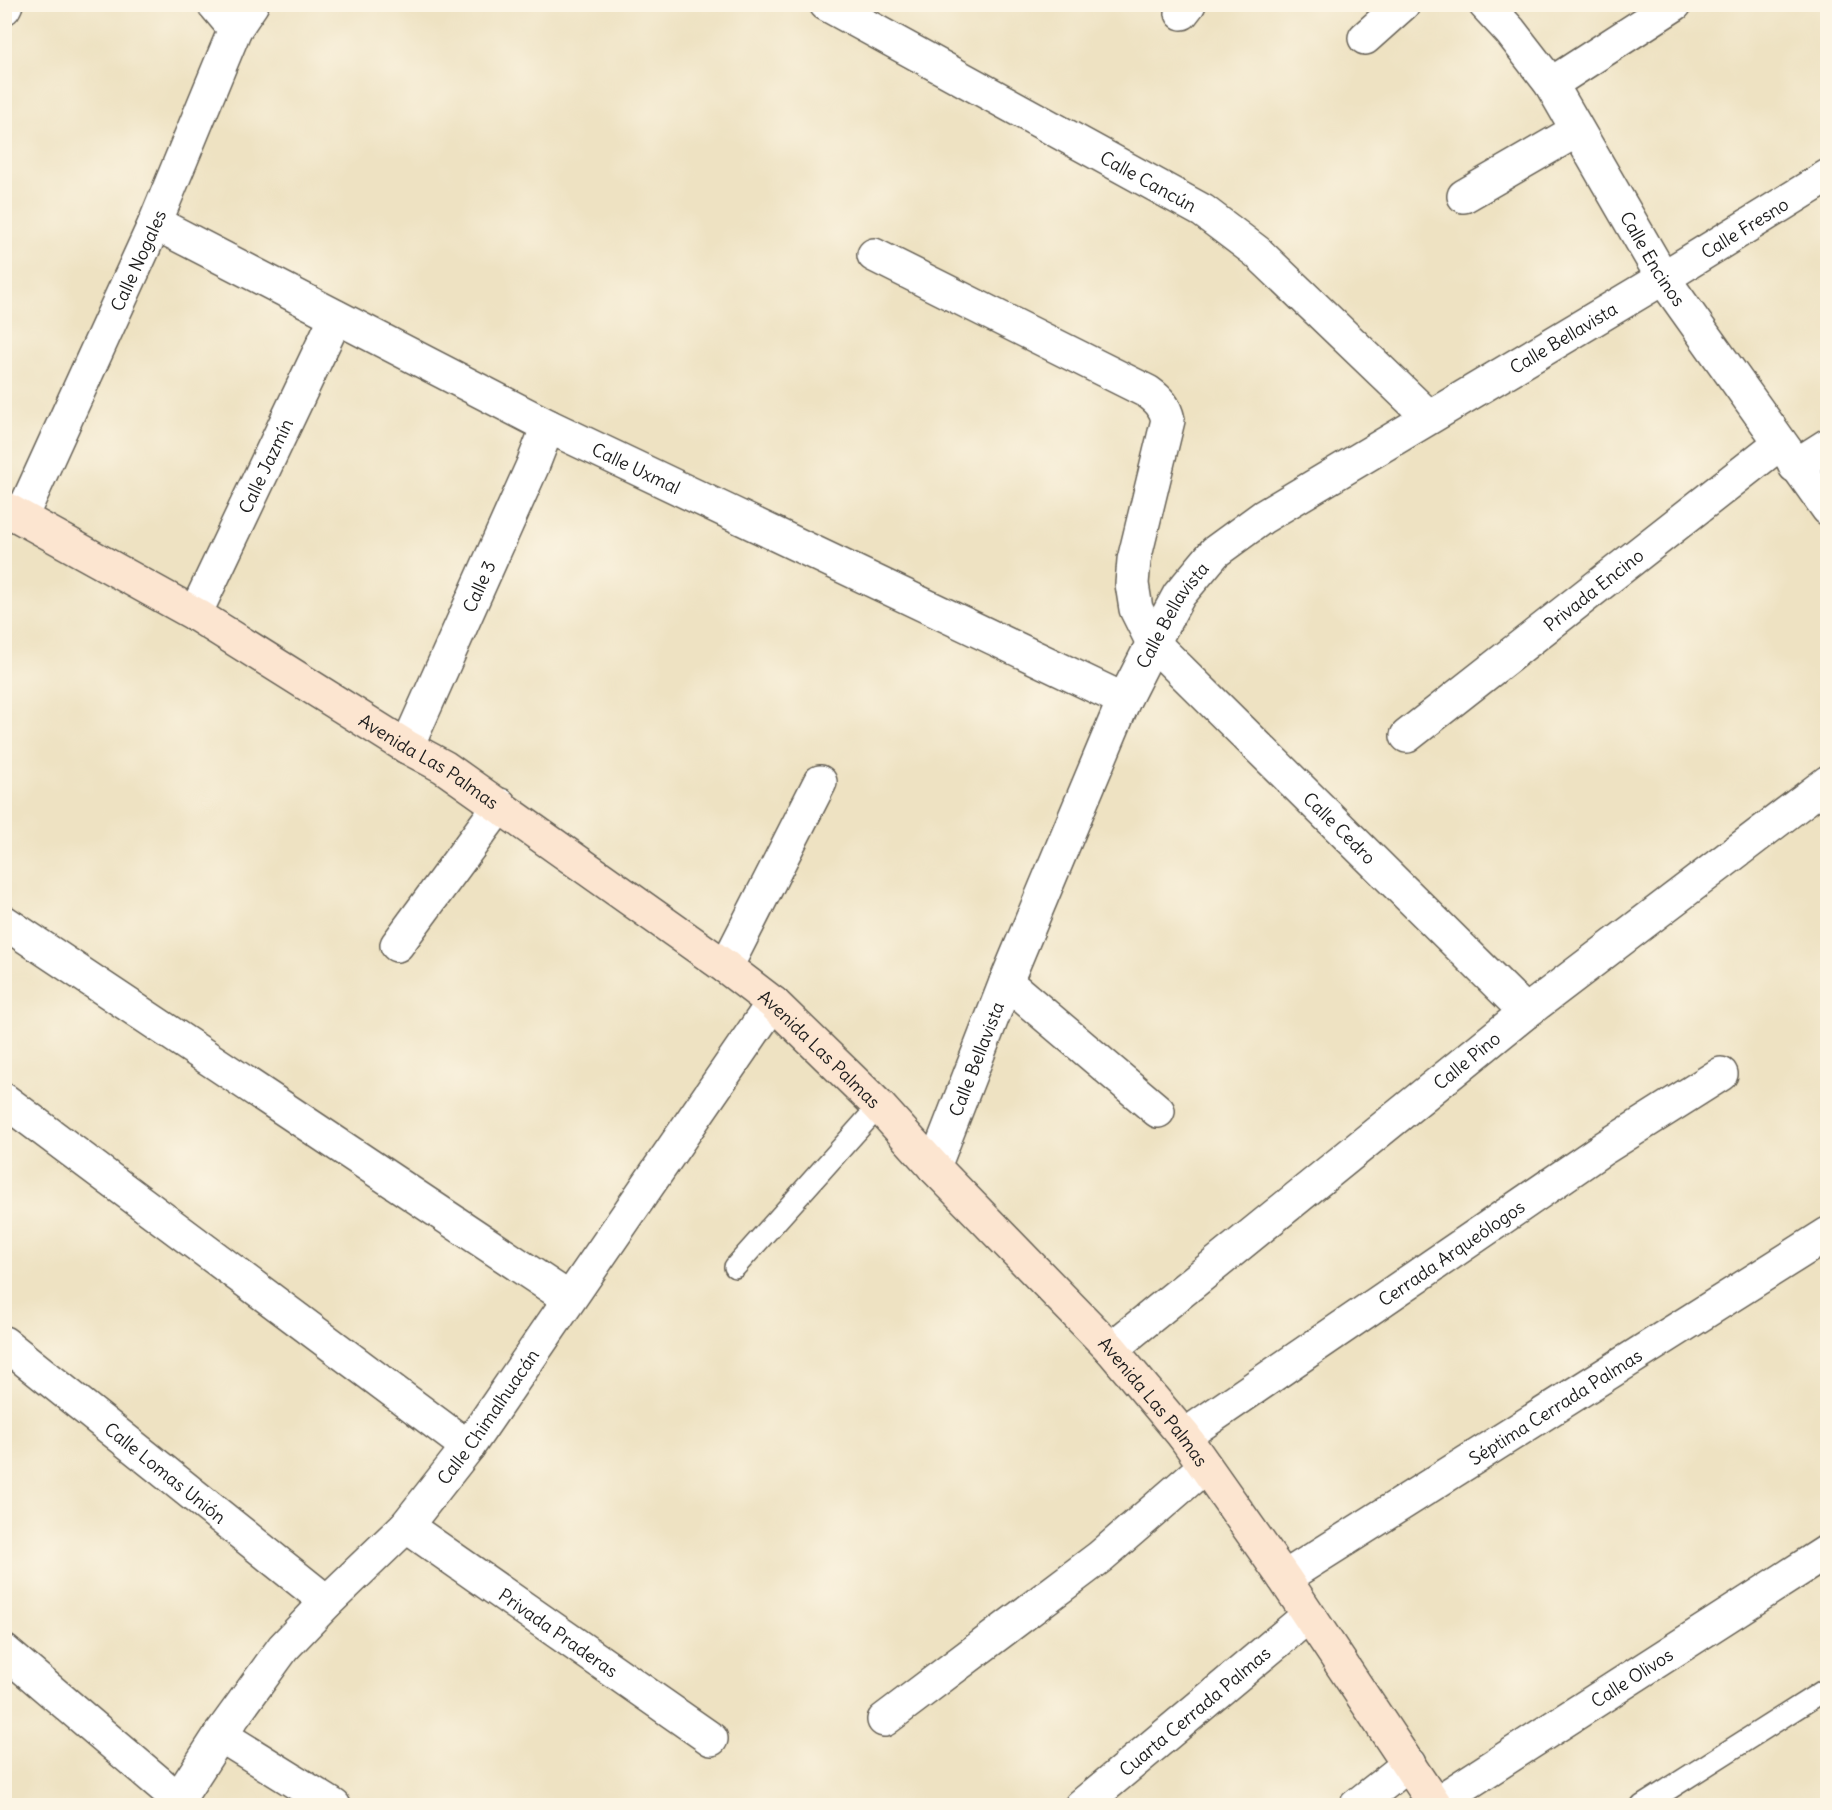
<svg xmlns="http://www.w3.org/2000/svg" width="1832" height="1810" font-family="Delius,sans-serif">
  <style>
    .lines { fill: none; stroke-linecap: round; stroke-linejoin: round }
    .service-casing { stroke: #666156; stroke-width: 24 }
    .minor-casing { stroke: #666156; stroke-width: 36 }
    .tertiary-casing { stroke: #666156; stroke-width: 36 }
    .secondary-casing { stroke: #666156; stroke-width: 36 }
    .service { stroke: #fff; stroke-width: 21 }
    .minor { stroke: #fff; stroke-width: 33 }
    .tertiary { stroke: #fff; stroke-width: 33 }
    .secondary { stroke: #fce5d0; stroke-width: 33 }
    .labels { text-anchor: middle; dominant-baseline: central; stroke-width: 6; stroke-linejoin: round; paint-order: stroke }
    .street-label { font-size: 18px; fill: #1c1c1c; stroke: #fcf5e5 }
  </style>
  <rect width="100%" height="100%" fill="#fcf5e5"/>
  <filter id="ink" filterUnits="userSpaceOnUse"><feTurbulence type="fractalNoise" baseFrequency=".0167" numOctaves="2"/><feDisplacementMap in="SourceGraphic" scale="12" xChannelSelector="R" yChannelSelector="G"/><feConvolveMatrix kernelMatrix="1 2 1 2 8 2 1 2 1" color-interpolation-filters="sRGB"/></filter>
  <filter id="wash" filterUnits="userSpaceOnUse"><feTurbulence type="fractalNoise" baseFrequency=".008" numOctaves="4" result="noise"/><feDisplacementMap in="SourceGraphic" scale="24" xChannelSelector="R" yChannelSelector="G"/><feGaussianBlur stdDeviation="1.35" result="paint"/><feColorMatrix in="noise" values="0 0 0 0 0 0 0 0 0 0 0 0 0 0 0 0 0 1.4 0 .05"/><feComposite in="paint" operator="in"/></filter>
  <g filter="url(#wash)">
    <rect width="100%" height="100%" fill="#eee2c2"/>
  </g>
  <g filter="url(#ink)">
    <g class="lines">
      <!-- service casing -->
      <g class="service-casing">
        <g id="service">
          <path d="M735,1267L879,1106"/>
          <path d="M1642,1806L1828,1688"/>
        </g>
      </g>
      <!-- minor casing -->
      <g class="minor-casing">
        <g id="minor">
          <path d="M214,4L235,29"/>
          <path id="s1" d="M826,4L1203,211L1257,252L1429,417"/>
          <path id="s2" d="M1485,4L1510,31L1551,84L1663,278L1828,509"/>
          <path d="M4,8L6,4"/>
          <path d="M1182,13L1189,4"/>
          <path d="M1365,38L1403,4"/>
          <path d="M1551,84L1675,4"/>
          <path d="M1464,196L1576,131"/>
          <path id="s3" d="M155,223L548,426L1124,700"/>
          <path id="s4" d="M874,255L1148,392C1159,400 1165,406 1168,420L1134,560L1132,584L1136,609L1153,643L1526,1012"/>
          <path d="M1795,466L1828,445"/>
          <path id="s5" d="M195,614L336,317"/>
          <path id="s6" d="M1407,736L1780,443"/>
          <path d="M4,922L568,1298"/>
          <path d="M397,945L500,805"/>
          <path d="M726,967L820,782"/>
          <path d="M1006,982L1158,1111"/>
          <path d="M4,1100L468,1447"/>
          <path id="s7" d="M934,1167L1006,982L1124,700L1153,643L1179,595L1215,552L1263,517L1663,278L1828,176"/>
          <path id="s8" d="M4,1343L327,1602"/>
          <path id="s9" d="M1111,1349L1526,1012L1828,782"/>
          <path id="s10" d="M1184,1436L1604,1148L1721,1074"/>
          <path id="s11" d="M406,1526L711,1739"/>
          <path id="s12" d="M1284,1578L1828,1234"/>
          <path d="M4,1651L178,1799"/>
          <path d="M884,1720L1100,1557L1205,1466"/>
          <path d="M220,1735L334,1806"/>
          <path id="s13" d="M1435,1804L1828,1551"/>
          <path id="s14" d="M174,1806L220,1735L283,1648L327,1602L406,1526L468,1447L773,1003"/>
          <path id="s15" d="M1081,1806L1308,1616"/>
          <path d="M1356,1806L1409,1764"/>
        </g>
      </g>
      <!-- tertiary casing -->
      <g class="tertiary-casing">
        <g id="tertiary">
          <path id="s16" d="M21,517L155,223L235,29L252,4"/>
          <path id="s17" d="M407,747L532,467L548,426"/>
        </g>
      </g>
      <!-- secondary casing -->
      <g class="secondary-casing">
        <g id="secondary">
          <path id="s18" d="M4,508L195,614L407,747L444,767L726,967L773,1003L879,1106L934,1167L1111,1349L1184,1436L1284,1578L1436,1806"/>
        </g>
      </g>
      <!-- service -->
      <use href="#service" class="service"/>
      <!-- minor -->
      <use href="#minor" class="minor"/>
      <!-- tertiary -->
      <use href="#tertiary" class="tertiary"/>
      <!-- secondary -->
      <use href="#secondary" class="secondary"/>
    </g>
  </g>
  <g class="labels">
    <!-- street labels -->
    <g class="street-label">
      <text stroke="none"><textPath href="#s1" startOffset="368">Calle Cancún</textPath></text>
      <text stroke="none"><textPath href="#s7" startOffset="1300">Calle Fresno</textPath></text>
      <text stroke="none"><textPath href="#s2" startOffset="306">Calle Encinos</textPath></text>
      <text stroke="none"><textPath href="#s16" startOffset="282">Calle Nogales</textPath></text>
      <text stroke="none"><textPath href="#s7" startOffset="1088">Calle Bellavista</textPath></text>
      <text stroke="none"><textPath href="#s5" startOffset="164">Calle Jazmín</textPath></text>
      <text stroke="none"><textPath href="#s3" startOffset="540">Calle Uxmal</textPath></text>
      <text stroke="none"><textPath href="#s17" startOffset="176">Calle 3</textPath></text>
      <text stroke="none"><textPath href="#s6" startOffset="237">Privada Encino</textPath></text>
      <text stroke="none"><textPath href="#s7" startOffset="602">Calle Bellavista</textPath></text>
      <text stroke="none"><textPath href="#s18" startOffset="495">Avenida Las Palmas</textPath></text>
      <text stroke="none"><textPath href="#s4" startOffset="836">Calle Cedro</textPath></text>
      <text stroke="none"><textPath href="#s18" startOffset="981">Avenida Las Palmas</textPath></text>
      <text stroke="none"><textPath href="#s7" startOffset="116">Calle Bellavista</textPath></text>
      <text stroke="none"><textPath href="#s9" startOffset="458">Calle Pino</textPath></text>
      <text stroke="none"><textPath href="#s10" startOffset="324">Cerrada Arqueólogos</textPath></text>
      <text stroke="none"><textPath href="#s18" startOffset="1467">Avenida Las Palmas</textPath></text>
      <text stroke="none"><textPath href="#s12" startOffset="321">Séptima Cerrada Palmas</textPath></text>
      <text stroke="none"><textPath href="#s14" startOffset="502">Calle Chimalhuacán</textPath></text>
      <text stroke="none"><textPath href="#s8" startOffset="207">Calle Lomas Unión</textPath></text>
      <text stroke="none"><textPath href="#s11" startOffset="186">Privada Praderas</textPath></text>
      <text stroke="none"><textPath href="#s13" startOffset="234">Calle Olivos</textPath></text>
      <text stroke="none"><textPath href="#s15" startOffset="148">Cuarta Cerrada Palmas</textPath></text>
    </g>
  </g>
  <!-- margin -->
  <rect width="1832" height="1810" fill="none" stroke="#fcf5e5" stroke-width="24"/>
</svg>
